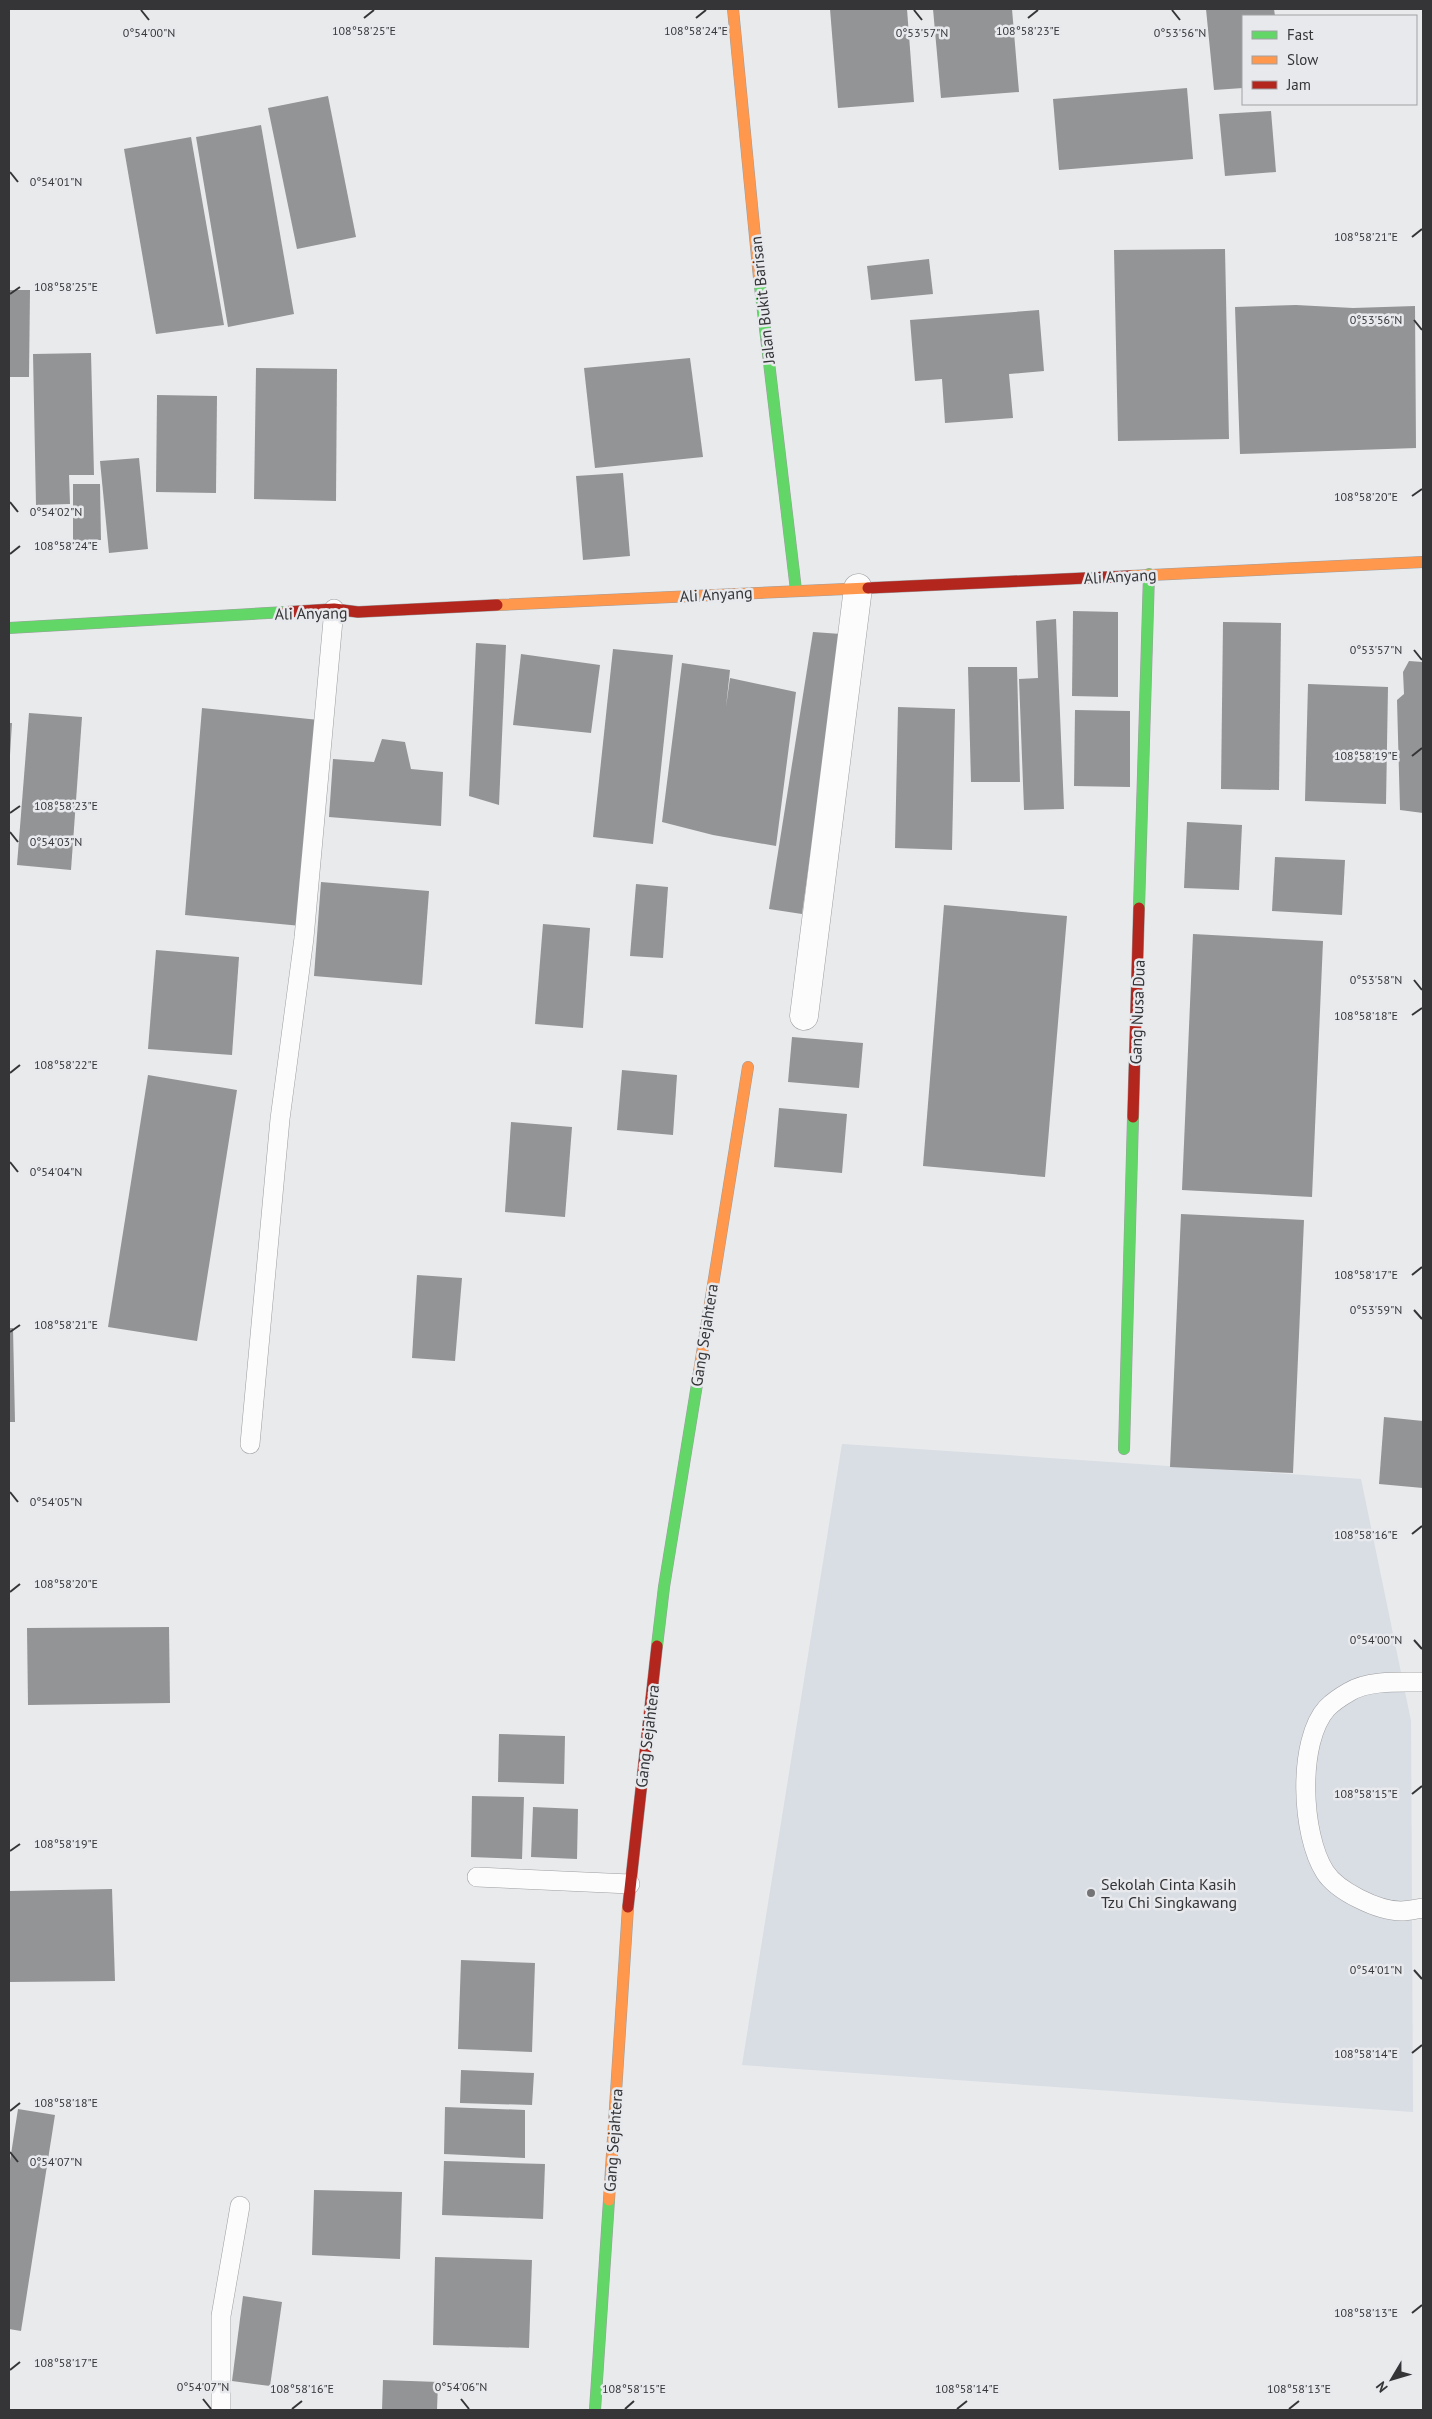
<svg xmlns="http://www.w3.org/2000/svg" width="1432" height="2419" font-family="'PT Sans',sans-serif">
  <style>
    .built { fill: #d9dde4 }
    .building { fill: #939495 }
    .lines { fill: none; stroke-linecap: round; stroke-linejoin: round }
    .lane-casing { stroke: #9d9ea0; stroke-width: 20 }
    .street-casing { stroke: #9d9ea0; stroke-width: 29 }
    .fast-casing { stroke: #9d9ea0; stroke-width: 12 }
    .slow-casing { stroke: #9d9ea0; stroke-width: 12 }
    .jam-casing { stroke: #9d9ea0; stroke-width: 12 }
    .lane { stroke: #fcfcfc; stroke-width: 19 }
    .street { stroke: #fcfcfc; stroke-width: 28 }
    .fast { stroke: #63d668; stroke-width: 11 }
    .slow { stroke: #ff974d; stroke-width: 11 }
    .jam { stroke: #b3261e; stroke-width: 11 }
    .ticks { fill: none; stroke: #353537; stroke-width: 2 }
    .poi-dot { fill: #747476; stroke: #e7e9ed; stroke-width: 2 }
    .labels { text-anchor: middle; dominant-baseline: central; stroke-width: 5; stroke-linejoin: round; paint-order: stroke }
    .street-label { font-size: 16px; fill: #353537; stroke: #e7e9ed }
    .poi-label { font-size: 16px; fill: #353537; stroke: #e7e9ed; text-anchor: start }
    .ticks-label { font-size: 12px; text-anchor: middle; fill: #353537; stroke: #e7e9ed; stroke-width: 5; stroke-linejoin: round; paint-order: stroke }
  </style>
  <rect width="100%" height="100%" fill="#e8eaec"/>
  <!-- built -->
  <path class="built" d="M842,1444L1361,1479L1411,1721L1413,2112L742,2065Z"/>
  <!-- building -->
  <g class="building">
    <path d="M830,9H907L914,102L838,108Z"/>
    <path d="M933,9H1012L1019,92L941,98Z"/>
    <path d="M1206,9H1274L1275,16H1243V88L1214,90Z"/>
    <path d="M1187,88L1193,159L1059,170L1053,99Z"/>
    <path d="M328,96L356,237L297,249L268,108Z"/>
    <path d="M1271,111L1276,172L1225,176L1219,114Z"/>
    <path d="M261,125L294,314L228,327L196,137Z"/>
    <path d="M191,137L224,325L156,334L124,149Z"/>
    <path d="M1225,249L1229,439L1118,441L1114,250Z"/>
    <path d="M929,259L933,294L871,300L867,266Z"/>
    <path d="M9,290H30L29,377H9Z"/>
    <path d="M1296,305L1353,308L1415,306L1416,448L1240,454L1235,307Z"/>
    <path d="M1039,310L1044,371L1009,374L1013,418L945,423L942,379L915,381L910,320Z"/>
    <path d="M91,353L94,475H69L70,504L36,505L33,354Z"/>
    <path d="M690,358L703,457L595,468L584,368Z"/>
    <path d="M256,368L337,369L336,501L254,499Z"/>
    <path d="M157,395L217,396L216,493L156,492Z"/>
    <path d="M139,458L148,549L109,553L100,461Z"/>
    <path d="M623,473L630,556L583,560L576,476Z"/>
    <path d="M73,484H100L101,540L73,541Z"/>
    <path d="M1073,611L1118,612V697L1072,696Z"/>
    <path d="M1056,619L1064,809L1024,810L1019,679L1038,678L1036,621Z"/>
    <path d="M1223,622L1281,623L1279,790L1221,789Z"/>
    <path d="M813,632L841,634L802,914L769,909Z"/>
    <path d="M476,643L506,645L499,805L469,796Z"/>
    <path d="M613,649L673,655L653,844L593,837Z"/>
    <path d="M521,654L600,665L591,733L513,725Z"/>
    <path d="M1409,661L1423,662V813L1400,810L1397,700L1404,694L1403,672Z"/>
    <path d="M682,663L730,670L726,707L730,678L796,692L776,846L713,835L662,822Z"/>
    <path d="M968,667H1017L1020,782H971Z"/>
    <path d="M1308,684L1388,687L1386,804L1305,801Z"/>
    <path d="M898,707L955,709L952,850L895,848Z"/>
    <path d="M202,708L319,720L301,926L185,915Z"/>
    <path d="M1075,710L1130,711V787L1074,786Z"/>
    <path d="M29,713L82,717L71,870L17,865Z"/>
    <path d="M9,723H12L10,755H9Z"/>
    <path d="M382,739L405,742L411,769L443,772L441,826L329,817L333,759L374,762Z"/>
    <path d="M1187,822L1242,825L1239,890L1184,888Z"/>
    <path d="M1275,857L1345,860L1342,915L1272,911Z"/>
    <path d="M321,882L429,891L422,985L314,976Z"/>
    <path d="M636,884L668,887L663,958L630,956Z"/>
    <path d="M944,905L1067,916L1045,1177L923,1166Z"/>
    <path d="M543,924L590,928L583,1028L535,1024Z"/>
    <path d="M1193,934L1323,941L1312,1197L1182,1190Z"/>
    <path d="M156,950L239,957L232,1055L148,1049Z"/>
    <path d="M792,1037L863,1043L859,1088L788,1082Z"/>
    <path d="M622,1070L677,1075L673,1135L617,1130Z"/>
    <path d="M148,1075L237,1090L197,1341L108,1327Z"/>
    <path d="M779,1108L847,1114L842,1173L774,1167Z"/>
    <path d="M511,1122L572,1127L565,1217L505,1212Z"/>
    <path d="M1181,1214L1304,1220L1293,1473L1170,1467Z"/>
    <path d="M417,1275L462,1278L455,1361L412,1358Z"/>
    <path d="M9,1328H13L15,1422H9Z"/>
    <path d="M1384,1417L1423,1421V1488L1379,1484Z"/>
    <path d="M169,1627L170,1703L28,1705L27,1628Z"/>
    <path d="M499,1734L565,1736L564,1784L498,1782Z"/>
    <path d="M472,1796L524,1797L522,1859L471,1857Z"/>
    <path d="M533,1807L578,1809L577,1859L531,1857Z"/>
    <path d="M112,1889L115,1981L9,1982V1891Z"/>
    <path d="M461,1960L535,1963L532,2052L458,2049Z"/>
    <path d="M461,2070L534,2073L532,2105L460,2103Z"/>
    <path d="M445,2107L525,2110V2158L444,2154Z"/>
    <path d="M18,2109L55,2115L21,2331L9,2329V2167Z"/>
    <path d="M444,2161L545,2164L543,2219L442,2215Z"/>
    <path d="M314,2190L402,2192L400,2259L312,2255Z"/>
    <path d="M435,2257L532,2260L529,2348L433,2345Z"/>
    <path d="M243,2296L282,2302L270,2386L232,2381Z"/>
    <path d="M383,2380L438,2382L437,2410H382Z"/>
  </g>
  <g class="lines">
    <!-- lane casing -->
    <g class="lane-casing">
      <g id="lane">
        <path d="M250,1444L280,1119L304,938L334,609"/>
        <path d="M1423,1682C1401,1682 1368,1680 1349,1692C1342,1696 1333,1702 1327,1708C1297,1741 1301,1835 1325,1872C1337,1891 1378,1911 1401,1911C1408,1911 1416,1909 1423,1908"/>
        <path d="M477,1877L630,1884"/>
        <path d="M221,2410V2316L240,2206"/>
      </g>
    </g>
    <!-- street casing -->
    <g class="street-casing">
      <path id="street" d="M804,1016L858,588"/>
    </g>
    <!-- fast casing -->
    <g class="fast-casing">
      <g id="fast">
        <path d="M759,278L796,590"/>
        <path d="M9,628L286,612"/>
        <path d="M1139,908L1149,574"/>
        <path d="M1124,1449L1133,1117"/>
        <path d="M657,1646L664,1587L699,1372"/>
        <path d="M595,2410L609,2200"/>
      </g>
    </g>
    <!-- slow casing -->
    <g class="slow-casing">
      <g id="slow">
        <path d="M733,9L759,278"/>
        <path d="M1130,576L1423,562"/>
        <path d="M497,605L868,588"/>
        <path d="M699,1372L748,1067"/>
        <path d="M609,2200L628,1907"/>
      </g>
    </g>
    <!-- jam casing -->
    <g class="jam-casing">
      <g id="jam">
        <path d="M868,588L1130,576"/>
        <path d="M286,612L334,609L358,612L497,605"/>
        <path d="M1133,1117L1139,908"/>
        <path d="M628,1907L657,1646"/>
      </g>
    </g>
    <!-- lane -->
    <use href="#lane" class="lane"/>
    <!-- street -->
    <use href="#street" class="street"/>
    <!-- fast -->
    <use href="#fast" class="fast"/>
    <!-- slow -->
    <use href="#slow" class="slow"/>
    <!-- jam -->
    <use href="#jam" class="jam"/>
  </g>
  <!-- ticks -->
  <path class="ticks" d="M141,10L149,20M914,10L922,20M1172,10L1180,20M364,18L374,10M696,18L706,10M1028,18L1038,10M10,172L18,182M1412,237L1422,229M10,294L20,287M1414,320L1422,330M1412,496L1422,489M10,502L18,512M10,554L20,546M1414,650L1422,660M1412,756L1422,748M10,813L20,806M10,832L18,842M1414,980L1422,990M1412,1015L1422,1008M10,1073L20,1065M10,1162L18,1172M1412,1275L1422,1267M1414,1310L1422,1319M10,1332L20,1325M10,1492L18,1502M1412,1534L1422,1526M10,1592L20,1584M1414,1640L1422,1649M1412,1794L1422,1786M10,1851L20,1844M1414,1970L1422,1979M1412,2053L1422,2045M10,2111L20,2103M10,2152L18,2162M1412,2313L1422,2305M10,2370L20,2362M203,2399L211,2409M461,2399L469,2409M292,2409L302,2401M625,2409L634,2401M957,2409L967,2401M1289,2409L1299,2401"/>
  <!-- markers -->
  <circle class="poi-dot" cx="1091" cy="1893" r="5"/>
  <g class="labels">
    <!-- street labels -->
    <g class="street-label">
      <text transform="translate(762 300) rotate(-96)">Jalan Bukit Barisan</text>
      <text transform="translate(1120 576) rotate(-3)">Ali Anyang</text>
      <text transform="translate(716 594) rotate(-3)">Ali Anyang</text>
      <text transform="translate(311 613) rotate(-1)">Ali Anyang</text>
      <text transform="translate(1137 1012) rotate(-88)">Gang Nusa Dua</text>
      <text transform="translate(704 1335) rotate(-81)">Gang Sejahtera</text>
      <text transform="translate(647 1736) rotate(-83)">Gang Sejahtera</text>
      <text transform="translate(613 2140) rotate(-86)">Gang Sejahtera</text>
    </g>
    <!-- poi labels -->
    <g class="poi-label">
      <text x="1101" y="1884">Sekolah Cinta Kasih<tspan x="1101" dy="18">Tzu Chi Singkawang</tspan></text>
    </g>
  </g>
  <g class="ticks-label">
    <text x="364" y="35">108°58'25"E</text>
    <text x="696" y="35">108°58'24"E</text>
    <text x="1028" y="35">108°58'23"E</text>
    <text x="149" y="37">0°54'00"N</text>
    <text x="922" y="37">0°53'57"N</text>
    <text x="1180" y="37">0°53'56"N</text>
    <text x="56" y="186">0°54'01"N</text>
    <text x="1366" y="241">108°58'21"E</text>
    <text x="66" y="291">108°58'25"E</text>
    <text x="1376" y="324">0°53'56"N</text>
    <text x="1366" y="501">108°58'20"E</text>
    <text x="56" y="516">0°54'02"N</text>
    <text x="66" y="550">108°58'24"E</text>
    <text x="1376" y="654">0°53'57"N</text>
    <text x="1366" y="760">108°58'19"E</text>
    <text x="66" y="810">108°58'23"E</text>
    <text x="56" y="846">0°54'03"N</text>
    <text x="1376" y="984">0°53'58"N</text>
    <text x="1366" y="1020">108°58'18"E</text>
    <text x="66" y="1069">108°58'22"E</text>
    <text x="56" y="1176">0°54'04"N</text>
    <text x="1366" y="1279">108°58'17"E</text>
    <text x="1376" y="1314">0°53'59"N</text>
    <text x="66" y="1329">108°58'21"E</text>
    <text x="56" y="1506">0°54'05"N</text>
    <text x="1366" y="1539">108°58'16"E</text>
    <text x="66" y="1588">108°58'20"E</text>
    <text x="1376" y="1644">0°54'00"N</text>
    <text x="1366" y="1798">108°58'15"E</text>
    <text x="66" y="1848">108°58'19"E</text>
    <text x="1376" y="1974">0°54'01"N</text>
    <text x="1366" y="2058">108°58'14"E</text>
    <text x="66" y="2107">108°58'18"E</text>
    <text x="56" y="2166">0°54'07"N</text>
    <text x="1366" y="2317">108°58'13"E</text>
    <text x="66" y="2367">108°58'17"E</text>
    <text x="203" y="2391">0°54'07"N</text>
    <text x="461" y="2391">0°54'06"N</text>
    <text x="302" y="2393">108°58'16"E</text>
    <text x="634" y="2393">108°58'15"E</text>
    <text x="967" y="2393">108°58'14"E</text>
    <text x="1299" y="2393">108°58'13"E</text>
  </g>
  <!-- border -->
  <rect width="1432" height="2419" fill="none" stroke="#353537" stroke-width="20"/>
  <!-- legend -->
  <rect x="1242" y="15" width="175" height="90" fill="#e7e9ed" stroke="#a0a1a4"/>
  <rect x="1252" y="31" width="25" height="8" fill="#63d668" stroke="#a0a1a4"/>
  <text x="1287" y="40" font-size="15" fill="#353537">Fast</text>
  <rect x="1252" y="56" width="25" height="8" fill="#ff974d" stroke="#a0a1a4"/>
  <text x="1287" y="65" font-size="15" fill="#353537">Slow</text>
  <rect x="1252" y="81" width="25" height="8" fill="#b3261e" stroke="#a0a1a4"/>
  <text x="1287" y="90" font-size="15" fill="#353537">Jam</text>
  <!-- north arrow -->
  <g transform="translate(1392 2379) rotate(232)" stroke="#e7e9ed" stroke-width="4" paint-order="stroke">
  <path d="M0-4L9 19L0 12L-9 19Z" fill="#353537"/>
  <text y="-8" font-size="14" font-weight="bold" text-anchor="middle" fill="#353537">N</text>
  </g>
</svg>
